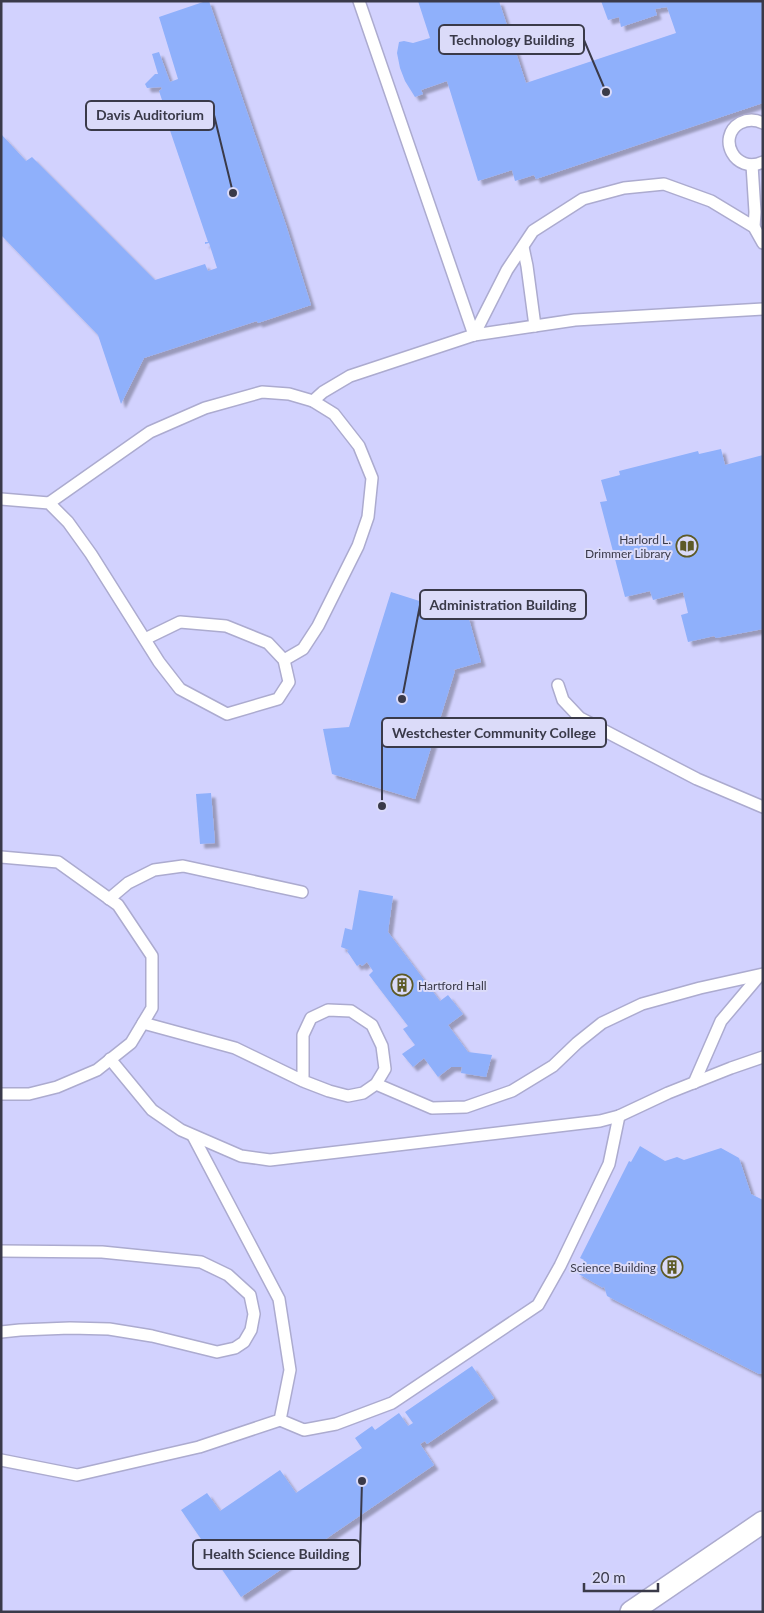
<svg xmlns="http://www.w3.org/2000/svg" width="764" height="1613" font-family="Lato,sans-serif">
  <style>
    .built { fill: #d2d2fe }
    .building { fill: #8fb0fb; filter: url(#shadow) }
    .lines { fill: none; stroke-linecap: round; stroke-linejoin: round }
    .lane-casing { stroke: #acabcf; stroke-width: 14 }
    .street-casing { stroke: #acabcf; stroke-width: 24 }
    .lane { stroke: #fff; stroke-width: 11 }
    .street { stroke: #fff; stroke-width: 21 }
    .labels { text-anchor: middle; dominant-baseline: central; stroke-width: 4; stroke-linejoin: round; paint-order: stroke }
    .poi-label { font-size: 12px; fill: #3a3a49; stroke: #dbdbf9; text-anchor: end }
    .leader { fill: none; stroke: #3a3a49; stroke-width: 2 }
    .callout-dot { fill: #3a3a49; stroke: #dbdbf9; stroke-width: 2 }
    .callout { fill: #dbdbf9; stroke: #3a3a49; stroke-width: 2 }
    .callout-label { font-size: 14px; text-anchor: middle; font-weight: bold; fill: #3a3a49 }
  </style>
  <defs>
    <filter id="shadow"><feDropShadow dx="4.5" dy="4.5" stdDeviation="1" flood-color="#0004"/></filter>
  </defs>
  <rect width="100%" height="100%" fill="#dbdbf9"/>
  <!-- built -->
  <rect class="built" x="1" y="1" width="762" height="1611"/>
  <!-- building -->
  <g class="building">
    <path d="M206,1H209L286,225L311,305L258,323L257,321L144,358L121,404L98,335L1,235V134L26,161L32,157L155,280L205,264L208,271L217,268L209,243L205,244V242H208L163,110L165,109L159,91L162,89L161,87L147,88L145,84L155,74H158L152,54L159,52L170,82L178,79L159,17Z"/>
    <path d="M418,1H499L526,83L676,33L667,7L655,9L657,15L621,27L619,17L608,20L601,1H763V103L536,179L534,175L515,181L512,170L478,181L447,81L421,90L423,94L415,97L405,81L400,68L397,53L399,42L404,41L413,43L430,38Z"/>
    <path d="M721,449L725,465L763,455V629L716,638L714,636L688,642L681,615L688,613L683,592L653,600L650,591L625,597L600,502L607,501L601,480L620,475L619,471L698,451L699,454Z"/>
    <path d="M391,592L470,617L469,619L481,662L453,670L455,671L415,799L332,774L323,729L349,727Z"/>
    <path d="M211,793L215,843L200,844L196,794Z"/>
    <path d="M359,890L393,896L388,932L440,1001L448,995L463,1014L448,1025L468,1052L492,1055L486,1077L461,1073L462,1067H451L438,1077L424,1058L413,1067L402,1054L415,1045L403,1029L408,1026L369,975L373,971L367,962L362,966L360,964L357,966L347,951L349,950L341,947L345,928L352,930Z"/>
    <path d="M640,1146L665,1161L677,1157L684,1160L721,1148L739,1158L751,1194L763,1200V1373L759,1374L607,1296L604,1286L603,1288L577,1273L584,1260L580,1258L629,1161L631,1162Z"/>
    <path d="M472,1366L494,1398L427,1444L425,1441L420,1444L434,1465L241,1597L181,1510L207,1493L220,1511L280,1470L296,1493L362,1448L355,1438L372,1426L375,1430L399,1413L408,1426L413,1423L405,1412Z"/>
  </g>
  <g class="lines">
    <!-- lane casing -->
    <g class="lane-casing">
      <g id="lane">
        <path d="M359,1L474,335"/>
        <path d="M763,123C755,119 748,119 740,123C716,137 735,175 763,162"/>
        <path d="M752,165L755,212L754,227"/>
        <path d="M523,247L527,266L535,326"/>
        <path d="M474,335L507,270L533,231L583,199L624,188L664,184L711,201L754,227L763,243"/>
        <path d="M313,401L323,392L350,376L474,335L575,320L763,309"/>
        <path d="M1,499L49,503L68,522L91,554L159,662L180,689L227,714L278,699L289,682L284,660L268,643L226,626L180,622L145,639"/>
        <path d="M49,503L150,432L205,408L262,392L289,394L313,401L334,414L359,446L372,478L368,517L358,546L318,626L303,649L284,660"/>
        <path d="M558,685L563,700L580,718L697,779L763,807"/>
        <path d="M1,857L58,862L118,905L152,956V1008L131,1043L97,1070L57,1087L29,1094H1"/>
        <path d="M109,899L128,883L154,870L183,866L302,892"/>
        <path d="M143,1023L235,1048L303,1081L329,1091L348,1096L363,1093L376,1084L385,1069L382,1046L372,1025L351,1011L328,1010L311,1018L303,1035V1081"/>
        <path d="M110,1059L152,1110L181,1130L241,1156L270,1160L600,1121L619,1116L668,1093L731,1068L763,1057"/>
        <path d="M694,1083L721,1021L759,976"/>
        <path d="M376,1084L432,1108L466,1107L512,1091L553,1066L577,1043L602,1023L642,1004L700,988L763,974"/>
        <path d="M1,1251L102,1252L201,1262L228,1275L250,1295L254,1314L251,1330L244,1342L235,1348L217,1352L152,1336L109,1329L70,1328L20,1330L1,1332"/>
        <path d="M280,1420L304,1430L336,1424L392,1403L538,1305L560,1266L609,1164L619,1116"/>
        <path d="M1,1460L77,1475L199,1447L280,1420L290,1370L279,1299L193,1136"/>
      </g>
    </g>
    <!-- street casing -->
    <g class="street-casing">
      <path id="street" d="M631,1612L763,1522"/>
    </g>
    <!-- lane -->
    <use href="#lane" class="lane"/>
    <!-- street -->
    <use href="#street" class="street"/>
  </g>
  <!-- icons -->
  <defs>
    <g id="library-ring" transform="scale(1.125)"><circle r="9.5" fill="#dbdbf9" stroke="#5d5a26" stroke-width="1.5"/><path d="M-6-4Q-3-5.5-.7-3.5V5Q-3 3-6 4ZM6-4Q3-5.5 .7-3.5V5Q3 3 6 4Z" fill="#5d5a26"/></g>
    <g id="building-ring" transform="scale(1.125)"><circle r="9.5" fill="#dbdbf9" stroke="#5d5a26" stroke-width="1.5"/><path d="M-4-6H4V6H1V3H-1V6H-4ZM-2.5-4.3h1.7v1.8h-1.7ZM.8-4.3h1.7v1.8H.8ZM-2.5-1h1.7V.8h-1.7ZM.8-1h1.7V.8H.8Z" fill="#5d5a26"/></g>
  </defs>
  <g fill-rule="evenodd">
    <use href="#library-ring" x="687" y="546"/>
    <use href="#building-ring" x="402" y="985"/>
    <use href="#building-ring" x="672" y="1267"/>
  </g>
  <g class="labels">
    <!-- poi labels -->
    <g class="poi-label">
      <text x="671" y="539">Harlord L.<tspan x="671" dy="14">Drimmer Library</tspan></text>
      <text x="418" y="985" text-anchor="start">Hartford Hall</text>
      <text x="656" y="1267">Science Building</text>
    </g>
  </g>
  <!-- callouts -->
  <path class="leader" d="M606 92L584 40M233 193L214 115M402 699L420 605M382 806L382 733M362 1481L360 1554"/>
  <g class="callout-dot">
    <circle cx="606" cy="92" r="5"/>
    <circle cx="233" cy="193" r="5"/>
    <circle cx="402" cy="699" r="5"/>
    <circle cx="382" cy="806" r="5"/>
    <circle cx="362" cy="1481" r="5"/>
  </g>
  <g class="callout">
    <rect x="439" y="25" width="145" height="29" rx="5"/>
    <rect x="86" y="101" width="128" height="29" rx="5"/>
    <rect x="420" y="590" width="166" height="29" rx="5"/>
    <rect x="382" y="718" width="224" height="29" rx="5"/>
    <rect x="193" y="1540" width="167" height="29" rx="5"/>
  </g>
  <g class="callout-label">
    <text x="512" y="45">Technology Building</text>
    <text x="150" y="120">Davis Auditorium</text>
    <text x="503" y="610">Administration Building</text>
    <text x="494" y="738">Westchester Community College</text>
    <text x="276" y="1559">Health Science Building</text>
  </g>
  <!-- border -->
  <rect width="764" height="1613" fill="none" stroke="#3a3a49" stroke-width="5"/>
  <!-- scale -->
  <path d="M584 1583v8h74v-8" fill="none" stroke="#3a3a49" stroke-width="2.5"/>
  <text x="592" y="1583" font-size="15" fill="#3a3a49" stroke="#dbdbf9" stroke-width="4" paint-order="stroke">20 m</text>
</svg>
